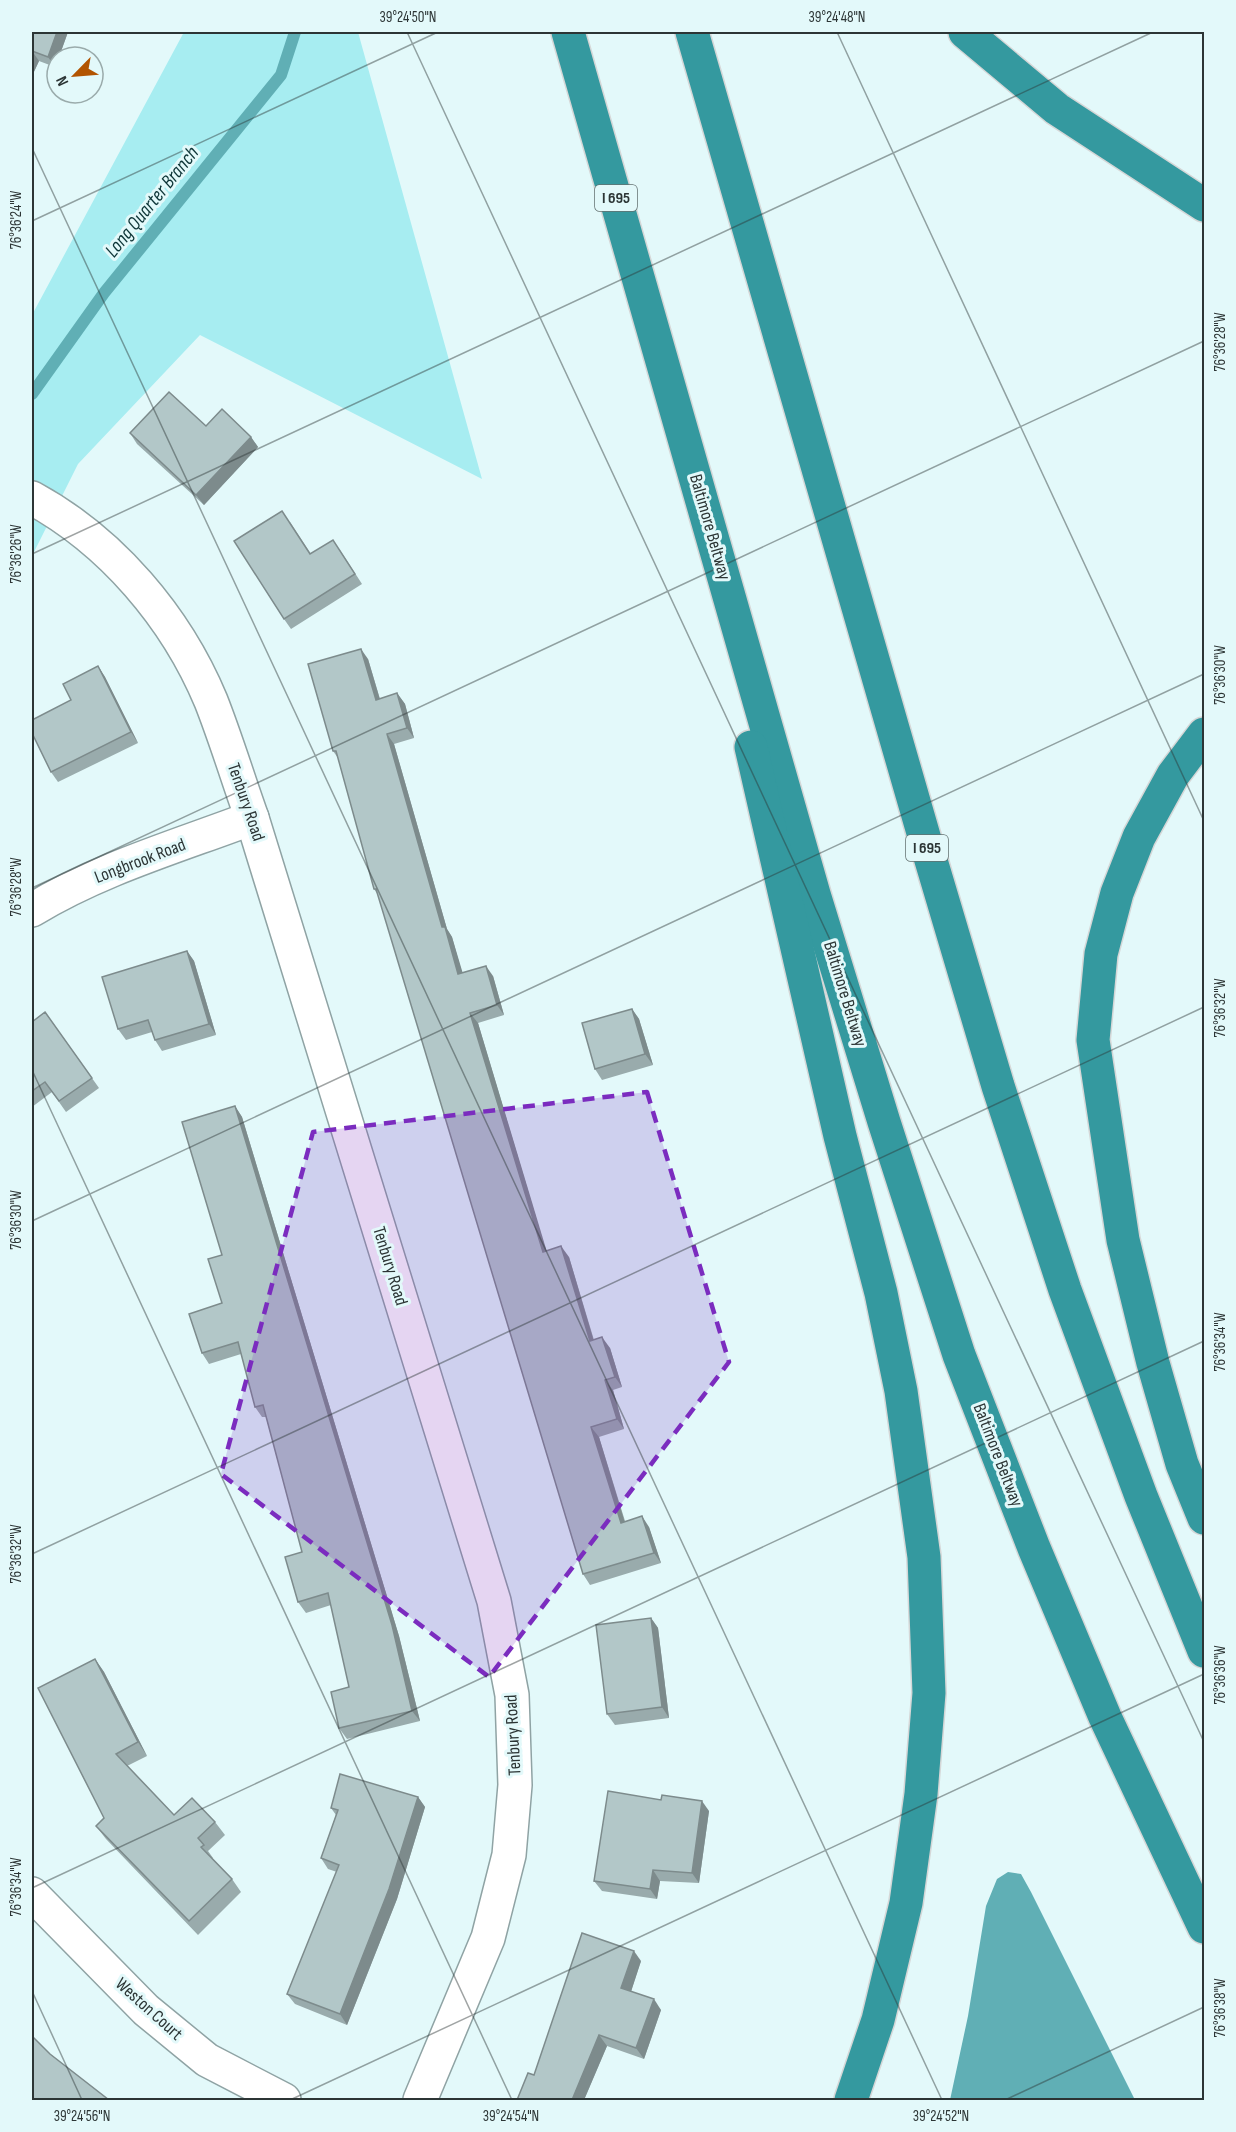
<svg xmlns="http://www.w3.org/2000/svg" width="1236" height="2132" font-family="'Sofia Sans Condensed',sans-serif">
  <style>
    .green { fill: #a7edf1 }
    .water { fill: #60afb5 }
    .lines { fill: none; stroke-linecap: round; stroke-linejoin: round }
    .stream { stroke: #60afb5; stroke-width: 12 }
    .minor-casing { stroke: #8fa3a4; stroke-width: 36 }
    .motorway-casing { stroke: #d5d7d7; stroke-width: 36 }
    .minor { stroke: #fff; stroke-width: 33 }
    .motorway { stroke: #34999f; stroke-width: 33 }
    .wall { fill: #99abac }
    .shaded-wall { fill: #7d8b8c }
    .building { fill: #b2c7c8; stroke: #7d8b8c; stroke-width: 1.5 }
    .marked { fill: #7b2cbf; fill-opacity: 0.2; stroke: #7b2cbf; stroke-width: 4.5; stroke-dasharray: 12 8; stroke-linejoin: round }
    .ticks { fill: none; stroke: #2c3535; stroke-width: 1.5; stroke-opacity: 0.45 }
    .labels { text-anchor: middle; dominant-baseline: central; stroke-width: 6; stroke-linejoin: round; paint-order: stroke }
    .shield { fill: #e3f9fa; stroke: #637070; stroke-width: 1.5 }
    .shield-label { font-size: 16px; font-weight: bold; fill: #2c3535 }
    .street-label { font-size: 18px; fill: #2c3535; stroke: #e3f9fa }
    .water-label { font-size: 20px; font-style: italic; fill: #0e3638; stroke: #e3f9fa }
    .neatline { fill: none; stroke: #2c3535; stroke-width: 2 }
    .ticks-label { font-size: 15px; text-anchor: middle; fill: #2c3535 }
  </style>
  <rect width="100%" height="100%" fill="#e3f9fa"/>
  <!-- green -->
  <path class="green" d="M184,32H358L482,479L200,335L78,464L32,556V315Z"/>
  <!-- water -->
  <path class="water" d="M1008,1872L1021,1874L1031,1892L1135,2100H950L968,2016L986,1906L997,1879Z"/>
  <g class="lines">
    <!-- stream -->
    <path class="stream" d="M32,394L104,293L281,75L295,32"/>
    <!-- minor casing -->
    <g class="minor-casing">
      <g id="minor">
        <path d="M32,498C111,541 176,617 211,701C226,739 238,779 252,818L494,1601L512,1695L515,1785L509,1855L488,1938L420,2100"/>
        <path d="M32,910C99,869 178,846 252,818"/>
        <path d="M32,1894L146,2010L207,2060L284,2100"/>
      </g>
    </g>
    <!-- motorway casing -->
    <g class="motorway-casing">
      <g id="motorway">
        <path d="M568,32L814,894L884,1122L959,1355L1034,1548L1105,1717L1204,1927"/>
        <path d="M692,32L930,857L998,1086L1065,1290L1141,1496L1204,1651"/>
        <path d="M965,32L1057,109L1204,205"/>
        <path d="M1204,734L1173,775L1139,837L1117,893L1101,954L1093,1040L1123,1240L1153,1363L1182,1464L1204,1518"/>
        <path d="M751,747L840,1136L881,1293L901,1391L924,1557L929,1693L921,1794L906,1903L878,2020L851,2100"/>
      </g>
    </g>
    <!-- minor -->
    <use href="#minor" class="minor"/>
    <!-- motorway -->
    <use href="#motorway" class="motorway"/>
  </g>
  <!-- wall -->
  <g class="wall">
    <path d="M32,32H68L59,57H57V63L55,67L39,61L32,76Z"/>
    <path d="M206,426L251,437L258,447L204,505L137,444L130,433Z"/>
    <path d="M290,522L311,554L340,550L362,584L291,629L284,619Z"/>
    <path d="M368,659L380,699L397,693L405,704L414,738L394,744L447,929L452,937L462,973L493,976L504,1015L478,1023L546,1251L569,1257L594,1340L610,1348L622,1387L613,1390L624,1429L599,1437L625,1521L649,1527L661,1563L590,1585L583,1574L378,895L374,889L338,758L333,751Z"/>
    <path d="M98,666L105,677L138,743L58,782L51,772L71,700Z"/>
    <path d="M187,951L194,961L216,1035L162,1051L155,1040L152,1032L126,1040L118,1029Z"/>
    <path d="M632,1009L639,1019L653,1065L602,1080L595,1069Z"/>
    <path d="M45,1012L99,1088L66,1112L52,1092L32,1107V1022Z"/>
    <path d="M235,1106L242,1117L399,1636L420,1721L347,1739L339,1728L349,1687L331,1605L306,1613L298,1602L302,1552L266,1417H262L255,1407L241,1354L209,1364L202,1353L222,1303V1255Z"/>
    <path d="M651,1618L658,1628L669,1718L615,1725L607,1714Z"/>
    <path d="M95,1659L104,1672L147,1756L127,1766L174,1815L215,1822L225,1835L208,1851L213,1858L212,1859L232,1879L241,1892L198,1935L106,1839L96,1826L104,1818Z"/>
    <path d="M418,1797L425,1807L397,1899L347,2025L295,2004L287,1994L337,1872L328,1869L321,1858L336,1815L331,1808Z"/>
    <path d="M661,1800L709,1811L699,1883L660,1881L657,1899L602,1891L594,1881Z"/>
    <path d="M641,1961L631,1991L661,2010L644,2059L607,2046L584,2100H517L534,2075Z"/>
  </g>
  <!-- shaded-wall -->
  <g class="shaded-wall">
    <path d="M57,32H68L59,57H57V63L55,67L48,57Z"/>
    <path d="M32,51L39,61L32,76Z"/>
    <path d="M251,437L258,447L204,505L196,495Z"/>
    <path d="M361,649L368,659L383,710L376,700Z"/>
    <path d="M98,666L105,677L138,743L131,732Z"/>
    <path d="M397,693L405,704L414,738L407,728Z"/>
    <path d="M387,734L394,744L447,929L452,937L466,984L458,974L442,927Z"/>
    <path d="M187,951L194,961L216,1035L209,1024Z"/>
    <path d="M486,966L493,976L504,1015L497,1005Z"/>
    <path d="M632,1009L639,1019L653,1065L645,1054Z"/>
    <path d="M470,1013L478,1023L550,1262L543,1252Z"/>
    <path d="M235,1106L242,1117L399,1636L420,1721L412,1711Z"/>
    <path d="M561,1246L569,1257L597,1352L590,1341Z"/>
    <path d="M602,1337L610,1348L622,1387L615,1377Z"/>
    <path d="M605,1380L613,1390L624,1429L617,1419Z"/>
    <path d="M591,1427L599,1437L628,1533L621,1523Z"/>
    <path d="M642,1516L649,1527L661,1563L654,1553Z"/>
    <path d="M651,1618L658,1628L669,1718L662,1707Z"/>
    <path d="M95,1659L104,1672L147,1756L138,1742Z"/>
    <path d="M418,1797L425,1807L397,1899L347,2025L340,2014Z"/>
    <path d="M702,1801L709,1811L699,1883L692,1873Z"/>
    <path d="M653,1870L660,1881L657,1899L650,1889Z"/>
    <path d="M634,1951L641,1961L629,1998L621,1988Z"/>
    <path d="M654,1999L661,2010L644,2059L636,2048Z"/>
    <path d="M599,2035L607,2046L584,2100H572Z"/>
  </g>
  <!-- building -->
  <g class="building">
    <path d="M32,32H57L48,57L32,51Z"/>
    <path d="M169,392L206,426L222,409L251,437L196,495L130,433Z"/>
    <path d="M282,511L310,554L333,540L355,574L284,619L234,541Z"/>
    <path d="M361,649L376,700L397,693L407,728L387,734L442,927H445L458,974L486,966L497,1005L470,1013L543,1252L561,1246L590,1341L602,1337L615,1377L605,1380L617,1419L591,1427L621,1523L642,1516L654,1553L583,1574L376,889H374L336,751H333L308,664Z"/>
    <path d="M98,666L131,732L51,772L32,733V720L71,700L63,684Z"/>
    <path d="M187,951L209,1024L155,1040L148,1020L118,1029L102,977Z"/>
    <path d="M632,1009L645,1054L595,1069L582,1023Z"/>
    <path d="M45,1012L92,1078L59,1101L45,1082L32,1091V1022Z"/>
    <path d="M235,1106L392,1625L412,1711L339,1728L331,1692L349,1687L328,1593L298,1602L285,1557L302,1552L263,1405L255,1407L238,1342L202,1353L189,1314L222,1303L208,1259L222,1255L182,1122Z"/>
    <path d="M651,1618L662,1707L607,1714L596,1625Z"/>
    <path d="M95,1659L138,1742L116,1754L174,1815L192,1798L215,1822L198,1838L204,1845L201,1847L232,1879L189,1921L96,1826L104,1818L38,1688Z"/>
    <path d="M340,1774L418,1797L389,1889L340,2014L287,1994L339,1865L321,1858L338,1810L331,1808Z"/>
    <path d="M608,1791L661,1800L662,1795L702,1801L692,1873L653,1870L650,1889L594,1881Z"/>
    <path d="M582,1933L634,1951L621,1988L654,1999L636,2048L599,2035L572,2100H517L528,2073L534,2075Z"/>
    <path d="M32,2036L50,2054L109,2100H32Z"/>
  </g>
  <!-- marked area -->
  <path class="marked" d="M647,1092L729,1362L489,1677L221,1474L313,1132Z"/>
  <!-- ticks -->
  <path class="ticks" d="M407,32L1204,1742M837,32L1204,821M32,148L942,2100M32,221L438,32M32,554L1153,32M32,888L1204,341M32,1070L512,2100M32,1221L1204,674M32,1554L1204,1007M32,1888L1204,1341M32,1991L82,2100M290,2100L1204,1674M1005,2100L1204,2007"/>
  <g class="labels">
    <!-- shield labels -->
    <g class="shield">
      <rect x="595" y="185" width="42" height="26" rx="4.5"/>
      <rect x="906" y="835" width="42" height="26" rx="4.5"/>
    </g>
    <g class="shield-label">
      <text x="616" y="198">I 695</text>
      <text x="927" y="848">I 695</text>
    </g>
    <!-- street labels -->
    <g class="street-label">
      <text transform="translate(710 527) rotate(74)">Baltimore Beltway</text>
      <text transform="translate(246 802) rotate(71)">Tenbury Road</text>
      <text transform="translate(140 861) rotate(-21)">Longbrook Road</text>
      <text transform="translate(845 994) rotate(73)">Baltimore Beltway</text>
      <text transform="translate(390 1266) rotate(73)">Tenbury Road</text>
      <text transform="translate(998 1455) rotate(69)">Baltimore Beltway</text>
      <text transform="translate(513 1735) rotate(-93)">Tenbury Road</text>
      <text transform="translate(149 2009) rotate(42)">Weston Court</text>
    </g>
    <!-- water labels -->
    <g class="water-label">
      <text transform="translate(152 202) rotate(-51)">Long Quarter Branch</text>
    </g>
  </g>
  <!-- border -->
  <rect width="1236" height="2132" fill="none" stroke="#e3f9fa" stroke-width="66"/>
  <!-- north arrow -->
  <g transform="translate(75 75) rotate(245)"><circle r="28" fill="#e3f9fa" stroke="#9aabab" stroke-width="1.5"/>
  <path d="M0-4.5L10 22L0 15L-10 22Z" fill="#b25400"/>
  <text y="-9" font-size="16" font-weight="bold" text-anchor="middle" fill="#2c3535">N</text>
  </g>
  <rect x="33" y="33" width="1170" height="2066" class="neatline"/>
  <g class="ticks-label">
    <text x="408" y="22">39°24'50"N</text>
    <text x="837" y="22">39°24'48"N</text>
    <text transform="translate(16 220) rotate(-90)" y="5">76°36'24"W</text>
    <text transform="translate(1220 342) rotate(-90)" y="5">76°36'28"W</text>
    <text transform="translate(16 554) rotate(-90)" y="5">76°36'26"W</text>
    <text transform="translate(1220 675) rotate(-90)" y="5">76°36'30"W</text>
    <text transform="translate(16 887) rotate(-90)" y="5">76°36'28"W</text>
    <text transform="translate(1220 1008) rotate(-90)" y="5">76°36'32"W</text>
    <text transform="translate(16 1220) rotate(-90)" y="5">76°36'30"W</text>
    <text transform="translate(1220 1342) rotate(-90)" y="5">76°36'34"W</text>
    <text transform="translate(16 1554) rotate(-90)" y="5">76°36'32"W</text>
    <text transform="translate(1220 1675) rotate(-90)" y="5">76°36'36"W</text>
    <text transform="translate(16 1887) rotate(-90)" y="5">76°36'34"W</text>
    <text transform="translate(1220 2008) rotate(-90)" y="5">76°36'38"W</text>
    <text x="82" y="2121">39°24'56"N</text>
    <text x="511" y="2121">39°24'54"N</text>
    <text x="941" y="2121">39°24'52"N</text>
  </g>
</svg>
